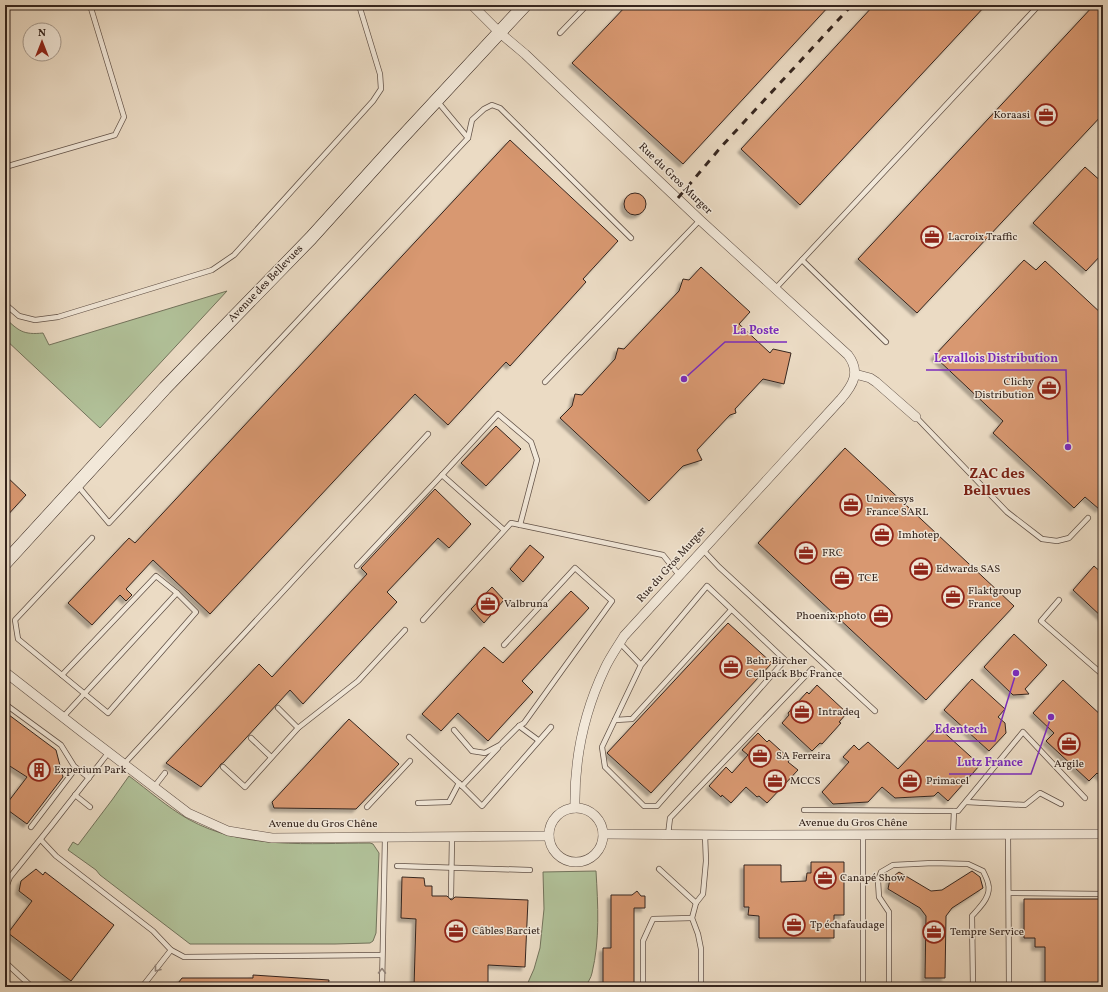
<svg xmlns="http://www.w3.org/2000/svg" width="1108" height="992" font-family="Vollkorn,serif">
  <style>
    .green { fill: #b1c199; stroke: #73735c }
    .building { fill: #d89871; stroke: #35251e; filter: url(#shadow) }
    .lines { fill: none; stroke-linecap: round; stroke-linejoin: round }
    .lane-casing { stroke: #625248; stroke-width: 6 }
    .street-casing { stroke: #625248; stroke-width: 10 }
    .secondary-casing { stroke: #35251e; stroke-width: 14 }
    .lane { stroke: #f2e8d9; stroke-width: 4.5 }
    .street { stroke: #f2e8d9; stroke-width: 9 }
    .secondary { stroke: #f2e8d9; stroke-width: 13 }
    .rail { stroke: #35251e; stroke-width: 3; stroke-dasharray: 7 7; stroke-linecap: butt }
    .oneway { stroke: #94867c }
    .labels { text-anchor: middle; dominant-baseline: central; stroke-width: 3; stroke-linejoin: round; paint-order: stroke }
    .poi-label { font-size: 11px; fill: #35251e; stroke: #f2e8d9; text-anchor: start }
    .street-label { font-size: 11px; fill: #35251e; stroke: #f2e8d9 }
    .district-label { font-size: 15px; font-weight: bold; fill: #7a1f14; stroke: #f2e8d9 }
    .leader { fill: none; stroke: #7b2cbf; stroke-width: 1.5 }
    .callout-dot { fill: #7b2cbf; stroke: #f2e8d9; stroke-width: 1.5 }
    .callout-label { font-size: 12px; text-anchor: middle; font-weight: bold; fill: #7b2cbf; stroke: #f2e8d9; stroke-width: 3; stroke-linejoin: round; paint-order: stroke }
  </style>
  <defs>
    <filter id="shadow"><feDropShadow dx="-3.5" dy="3.5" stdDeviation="1" flood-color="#0004"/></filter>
  </defs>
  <rect width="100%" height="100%" fill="#ebdbc4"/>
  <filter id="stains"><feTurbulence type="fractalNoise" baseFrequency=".005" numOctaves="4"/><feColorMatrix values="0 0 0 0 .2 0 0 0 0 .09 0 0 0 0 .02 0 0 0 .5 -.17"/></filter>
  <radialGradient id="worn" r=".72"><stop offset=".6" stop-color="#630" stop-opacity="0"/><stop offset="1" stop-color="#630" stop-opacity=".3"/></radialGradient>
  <!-- green -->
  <g class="green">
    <path d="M227,291L100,428L5,339V318C19,331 23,335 43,333L49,345Z"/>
    <path d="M129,776C148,790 167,807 188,819C243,850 310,843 370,843L373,844L379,853L376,933L373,941L370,943L335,944H190L100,875L96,870L68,850L73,842L78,845L112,800Z"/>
    <path d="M596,871C598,905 600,940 592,973C591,978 588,982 585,987H526L534,969L540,948L544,909L543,872Z"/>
  </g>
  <!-- building -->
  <g class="building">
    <path d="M627,5H830L683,164L572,63Z"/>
    <path d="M874,5H986L800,205L741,149Z"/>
    <path d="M1094,5H1103V114L917,313L858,259Z"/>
    <path d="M510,140L618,241L583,279L586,282L510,366L506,362L448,425L415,394L210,614L153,560L126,589L132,595L126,601L120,595L92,625L68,603L129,538L135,543Z"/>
    <path d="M1085,167L1103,183V253L1086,271L1033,223Z"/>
    <circle cx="635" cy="204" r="11"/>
    <path d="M1024,260L1036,270L1045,261L1103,315V505L1099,509L1085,497L1074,508L993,433L1003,421L934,356Z"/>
    <path d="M701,267L750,312L739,324L770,353L773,349L791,353L784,384L763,379L735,409L736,413L730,415L697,450L702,460L683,466L649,501L560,418L572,406L575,394L582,395L615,359L618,348L624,349L679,291L683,279L689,280Z"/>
    <path d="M496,426L521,449L486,486L461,463Z"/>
    <path d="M845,448L1014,606L926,700L758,543Z"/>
    <path d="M5,475L26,495L5,518Z"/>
    <path d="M435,489L471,524L449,548L438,538L387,592L397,602L303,704L290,690L223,763L221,764L219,767L201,787L166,763L259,664L272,677L367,574L361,568Z"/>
    <path d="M530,545L544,557L523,582L510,569Z"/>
    <path d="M1094,566L1103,574V618L1073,590Z"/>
    <path d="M492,587L504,600L484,623L471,609Z"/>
    <path d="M571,591L589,608L522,681L533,692L488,741L458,713L441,731L422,714L484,647L503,663Z"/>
    <path d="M728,623L772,663L651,793L607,753Z"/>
    <path d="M1014,634L1047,665L1025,689L1029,694L1013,695L984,667Z"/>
    <path d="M972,679L1005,709L998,717L1005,723L1006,733L989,751L944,710Z"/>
    <path d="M1063,680L1103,717V779L1097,773L1089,781L1046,741L1054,733L1033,713Z"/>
    <path d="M817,685L847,713L839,722L841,723L822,744L820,743L812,751L782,723L789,715L788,713L807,692L809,694Z"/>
    <path d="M5,712L56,750L63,777L27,824L5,808V806L27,777L5,763Z"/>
    <path d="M349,719L399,764L356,809L274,808L272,802Z"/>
    <path d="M938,727L980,765L948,801L938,792L934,796L895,798L882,787L868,802L833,804L822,792L849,762L843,757L854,745L859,750L868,742L898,769Z"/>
    <path d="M758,733L767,742L769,740L790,759L788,762L798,770L767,803L759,796L757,797L746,787L731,803L722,795L721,797L709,786L726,767L732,773L748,755L742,750Z"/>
    <path d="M811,862H844V915H834V938H759V916L748,915L749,907H744V865H781V882L806,881L807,873H811Z"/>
    <path d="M36,869L43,875L45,872L114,925L71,981L8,933L32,901L19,891L21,881Z"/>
    <path d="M972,871L980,877L983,888L952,908L946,916L945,978H925L926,916L920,908L888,889L890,879L899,872L931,891L942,890Z"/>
    <path d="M402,877L424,878L425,886H432V896H447L451,900L453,899L455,897L528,900L525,967L488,965V987H414L416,919L401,918Z"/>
    <path d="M637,891L641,896H645V908H634V987H603V948H611V895H632Z"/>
    <path d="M1024,899H1103V987H1045V947H1035V938H1024Z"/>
    <path d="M253,975L329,980L328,987H175L182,978H253Z"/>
  </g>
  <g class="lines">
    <!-- lane casing -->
    <g class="lane-casing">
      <g id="lane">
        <path d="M560,33L587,5"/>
        <path d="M438,102L468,138"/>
        <path d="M1101,147L1103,148"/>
        <path d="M5,167L115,135L124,117L90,5"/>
        <path d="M802,260L886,342"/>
        <path d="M775,289L1039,5"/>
        <path d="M5,304L19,316L35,320L58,317L212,270L234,255L373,101L381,89L380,74L359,5"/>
        <path d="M545,382L700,220"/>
        <path d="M916,417L1007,512L1042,539L1057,541L1069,538L1088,518"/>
        <path d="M442,475L498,414L531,442L537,460L520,525"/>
        <path d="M78,486L109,523L468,138L472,120L484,109L492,105L500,108L631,238"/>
        <path d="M703,550L719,567L875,711"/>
        <path d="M357,566L442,475L504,530"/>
        <path d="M1059,600L1041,621L1103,675"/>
        <path d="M423,620L511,523L663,555L679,575"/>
        <path d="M620,643L641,665L707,586L785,660L657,806H644L605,767L602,747L641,665"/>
        <path d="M62,675L156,576L177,593"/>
        <path d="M5,704L61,745L74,766L89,778"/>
        <path d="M278,708L298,728"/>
        <path d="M63,717L177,593L196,612L108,713C78,688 48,664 18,639L15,620L92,538"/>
        <path d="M615,720L632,719L731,610"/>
        <path d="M519,726L538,740"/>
        <path d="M454,730L472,751L485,753L500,745L519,726L524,723L612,601L575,568L504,645"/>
        <path d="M409,737L462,786L482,806L551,727"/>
        <path d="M251,738L271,757"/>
        <path d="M124,764L428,434"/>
        <path d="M223,767L245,787L298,728L358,681L405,630"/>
        <path d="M462,786L498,748"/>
        <path d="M154,787L165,773"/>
        <path d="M75,795L90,807"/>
        <path d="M966,802L1025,805L1040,793L1061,804"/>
        <path d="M418,803L449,802L459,783"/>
        <path d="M367,807L410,761"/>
        <path d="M804,810L958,811L1023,732L1085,798"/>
        <path d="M31,827L76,768"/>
        <path d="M953,834L954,811"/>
        <path d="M1008,834L1009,987"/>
        <path d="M668,835L670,818L812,669"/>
        <path d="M41,840L56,856L153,931L171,950L184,957L382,955"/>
        <path d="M397,866L530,870"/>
        <path d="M659,869L696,903L703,894L706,861L705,835"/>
        <path d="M5,890L10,877L51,826L109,752"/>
        <path d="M1009,893L1103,894"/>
        <path d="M451,896L452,837"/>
        <path d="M696,903L692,918L698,934L701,949V987"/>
        <path d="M5,962L32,987"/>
        <path d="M142,987L171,950"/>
        <path d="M382,987L385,837"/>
        <path d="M643,987V941L653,919L692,918"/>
        <path d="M863,987V835"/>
        <path d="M889,987V912L879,897L878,881L881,872L893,865L933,863L968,864L983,871C985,875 987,879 988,883C992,896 980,907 972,916L973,987"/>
      </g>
    </g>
    <!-- street casing -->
    <g class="street-casing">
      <g id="street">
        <path d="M472,5L500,33L525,54L700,220L848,355C861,372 853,385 841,399L624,636C618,646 610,657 605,668C584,712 574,758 575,808"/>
        <path d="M855,374L870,378L876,382L916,417"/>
        <path d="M5,672L82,732L188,813L228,831L272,838L549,836"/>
        <circle cx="576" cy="835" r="27"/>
        <path d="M603,834L731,835L1103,834"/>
      </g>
    </g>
    <!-- secondary casing -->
    <g class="secondary-casing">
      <path id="secondary" d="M5,563L165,388L311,238L396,144L525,5"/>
    </g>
    <!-- lane -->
    <use href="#lane" class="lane"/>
    <!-- street -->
    <use href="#street" class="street"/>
    <!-- secondary -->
    <use href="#secondary" class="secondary"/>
    <!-- rail -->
    <path class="rail" d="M678,198L721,147L852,5"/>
  </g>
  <!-- one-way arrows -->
  <defs><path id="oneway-chevron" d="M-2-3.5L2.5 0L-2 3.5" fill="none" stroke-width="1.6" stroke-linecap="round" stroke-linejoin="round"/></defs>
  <g class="oneway">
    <use href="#oneway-chevron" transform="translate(157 969) rotate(128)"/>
    <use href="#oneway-chevron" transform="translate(382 971) rotate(-89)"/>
  </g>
  <!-- icons -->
  <defs>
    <g id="office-ring" transform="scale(1.15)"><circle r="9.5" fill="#f2e8d9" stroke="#8f2418" stroke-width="1.5"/><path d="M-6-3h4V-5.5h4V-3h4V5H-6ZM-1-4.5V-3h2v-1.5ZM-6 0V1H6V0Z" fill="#8f2418"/></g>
    <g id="building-ring" transform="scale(1.15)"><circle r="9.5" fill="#f2e8d9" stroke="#8f2418" stroke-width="1.5"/><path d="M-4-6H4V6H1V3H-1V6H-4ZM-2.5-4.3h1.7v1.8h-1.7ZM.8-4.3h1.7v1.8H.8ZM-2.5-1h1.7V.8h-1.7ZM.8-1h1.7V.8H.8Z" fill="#8f2418"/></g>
  </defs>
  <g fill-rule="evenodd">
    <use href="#office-ring" x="1046" y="115"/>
    <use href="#office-ring" x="932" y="237"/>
    <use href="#office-ring" x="1049" y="388"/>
    <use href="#office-ring" x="851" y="505"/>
    <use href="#office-ring" x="882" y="535"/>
    <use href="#office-ring" x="806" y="553"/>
    <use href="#office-ring" x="921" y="569"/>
    <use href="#office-ring" x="842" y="578"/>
    <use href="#office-ring" x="953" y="597"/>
    <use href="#office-ring" x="488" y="604"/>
    <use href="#office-ring" x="881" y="616"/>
    <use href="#office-ring" x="731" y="667"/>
    <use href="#office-ring" x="802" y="712"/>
    <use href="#office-ring" x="1069" y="744"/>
    <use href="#office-ring" x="760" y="756"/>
    <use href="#building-ring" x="39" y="770"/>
    <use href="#office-ring" x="775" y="781"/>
    <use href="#office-ring" x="910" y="781"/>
    <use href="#office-ring" x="825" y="878"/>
    <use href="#office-ring" x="794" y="925"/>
    <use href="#office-ring" x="456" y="931"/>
    <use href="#office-ring" x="934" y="932"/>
  </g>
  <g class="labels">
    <!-- poi labels -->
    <g class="poi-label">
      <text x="1030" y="115" text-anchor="end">Koraasi</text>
      <text x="948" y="237">Lacroix Traffic</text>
      <text x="1034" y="382" text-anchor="end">Clichy<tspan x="1034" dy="13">Distribution</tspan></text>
      <text x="866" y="499">Universys<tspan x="866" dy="13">France SARL</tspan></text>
      <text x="898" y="535">Imhotep</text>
      <text x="822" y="553">FRC</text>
      <text x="936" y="569">Edwards SAS</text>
      <text x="858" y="578">TCE</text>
      <text x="968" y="591">Flaktgroup<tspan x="968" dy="13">France</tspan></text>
      <text x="504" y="604">Valbruna</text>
      <text x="866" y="616" text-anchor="end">Phoenix photo</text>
      <text x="746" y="661">Behr Bircher<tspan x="746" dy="13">Cellpack Bbc France</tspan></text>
      <text x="818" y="712">Intradeq</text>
      <text x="776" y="756">SA Ferreira</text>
      <text x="1069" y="764" text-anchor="middle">Argile</text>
      <text x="54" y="770">Experium Park</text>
      <text x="790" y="781">MCCS</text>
      <text x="926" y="781">Primacel</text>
      <text x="840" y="878">Canapé Show</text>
      <text x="810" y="925">Tp échafaudage</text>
      <text x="472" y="931">Câbles Barciet</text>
      <text x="950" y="932">Tempre Service</text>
    </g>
    <!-- street labels -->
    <g class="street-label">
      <text transform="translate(675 179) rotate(44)">Rue du Gros Murger</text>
      <text transform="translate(266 284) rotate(-46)">Avenue des Bellevues</text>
      <text transform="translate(672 565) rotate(-48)">Rue du Gros Murger</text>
      <text x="853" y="823">Avenue du Gros Chêne</text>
      <text x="323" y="824">Avenue du Gros Chêne</text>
    </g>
    <!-- district labels -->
    <g class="district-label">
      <text x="997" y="474">ZAC des<tspan x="997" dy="17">Bellevues</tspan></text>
    </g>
  </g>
  <!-- callouts -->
  <path class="leader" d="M684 379L725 342H787M1068 447L1066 370H926M1016 673L995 741H927M1051 717L1031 774H949"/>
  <g class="callout-dot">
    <circle cx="684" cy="379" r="4"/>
    <circle cx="1068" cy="447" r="4"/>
    <circle cx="1016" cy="673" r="4"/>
    <circle cx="1051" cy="717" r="4"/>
  </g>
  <g class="callout-label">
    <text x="756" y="334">La Poste</text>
    <text x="996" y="362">Levallois Distribution</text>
    <text x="961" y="733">Edentech</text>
    <text x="990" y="766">Lutz France</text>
  </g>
  <!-- margin -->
  <rect width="1108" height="992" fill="none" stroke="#ebdbc4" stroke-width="20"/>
  <rect x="6" y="6" width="1096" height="980" fill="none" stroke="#35251e" stroke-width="2"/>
  <rect x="10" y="10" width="1088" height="972" fill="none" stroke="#35251e"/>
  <!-- north arrow -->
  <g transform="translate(42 42)"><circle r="19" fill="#f2e8d9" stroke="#a69a8e"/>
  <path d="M0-3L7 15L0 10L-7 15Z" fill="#8f2418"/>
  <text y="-6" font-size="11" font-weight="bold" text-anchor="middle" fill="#35251e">N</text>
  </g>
  <rect width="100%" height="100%" filter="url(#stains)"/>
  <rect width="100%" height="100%" fill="url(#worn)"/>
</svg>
